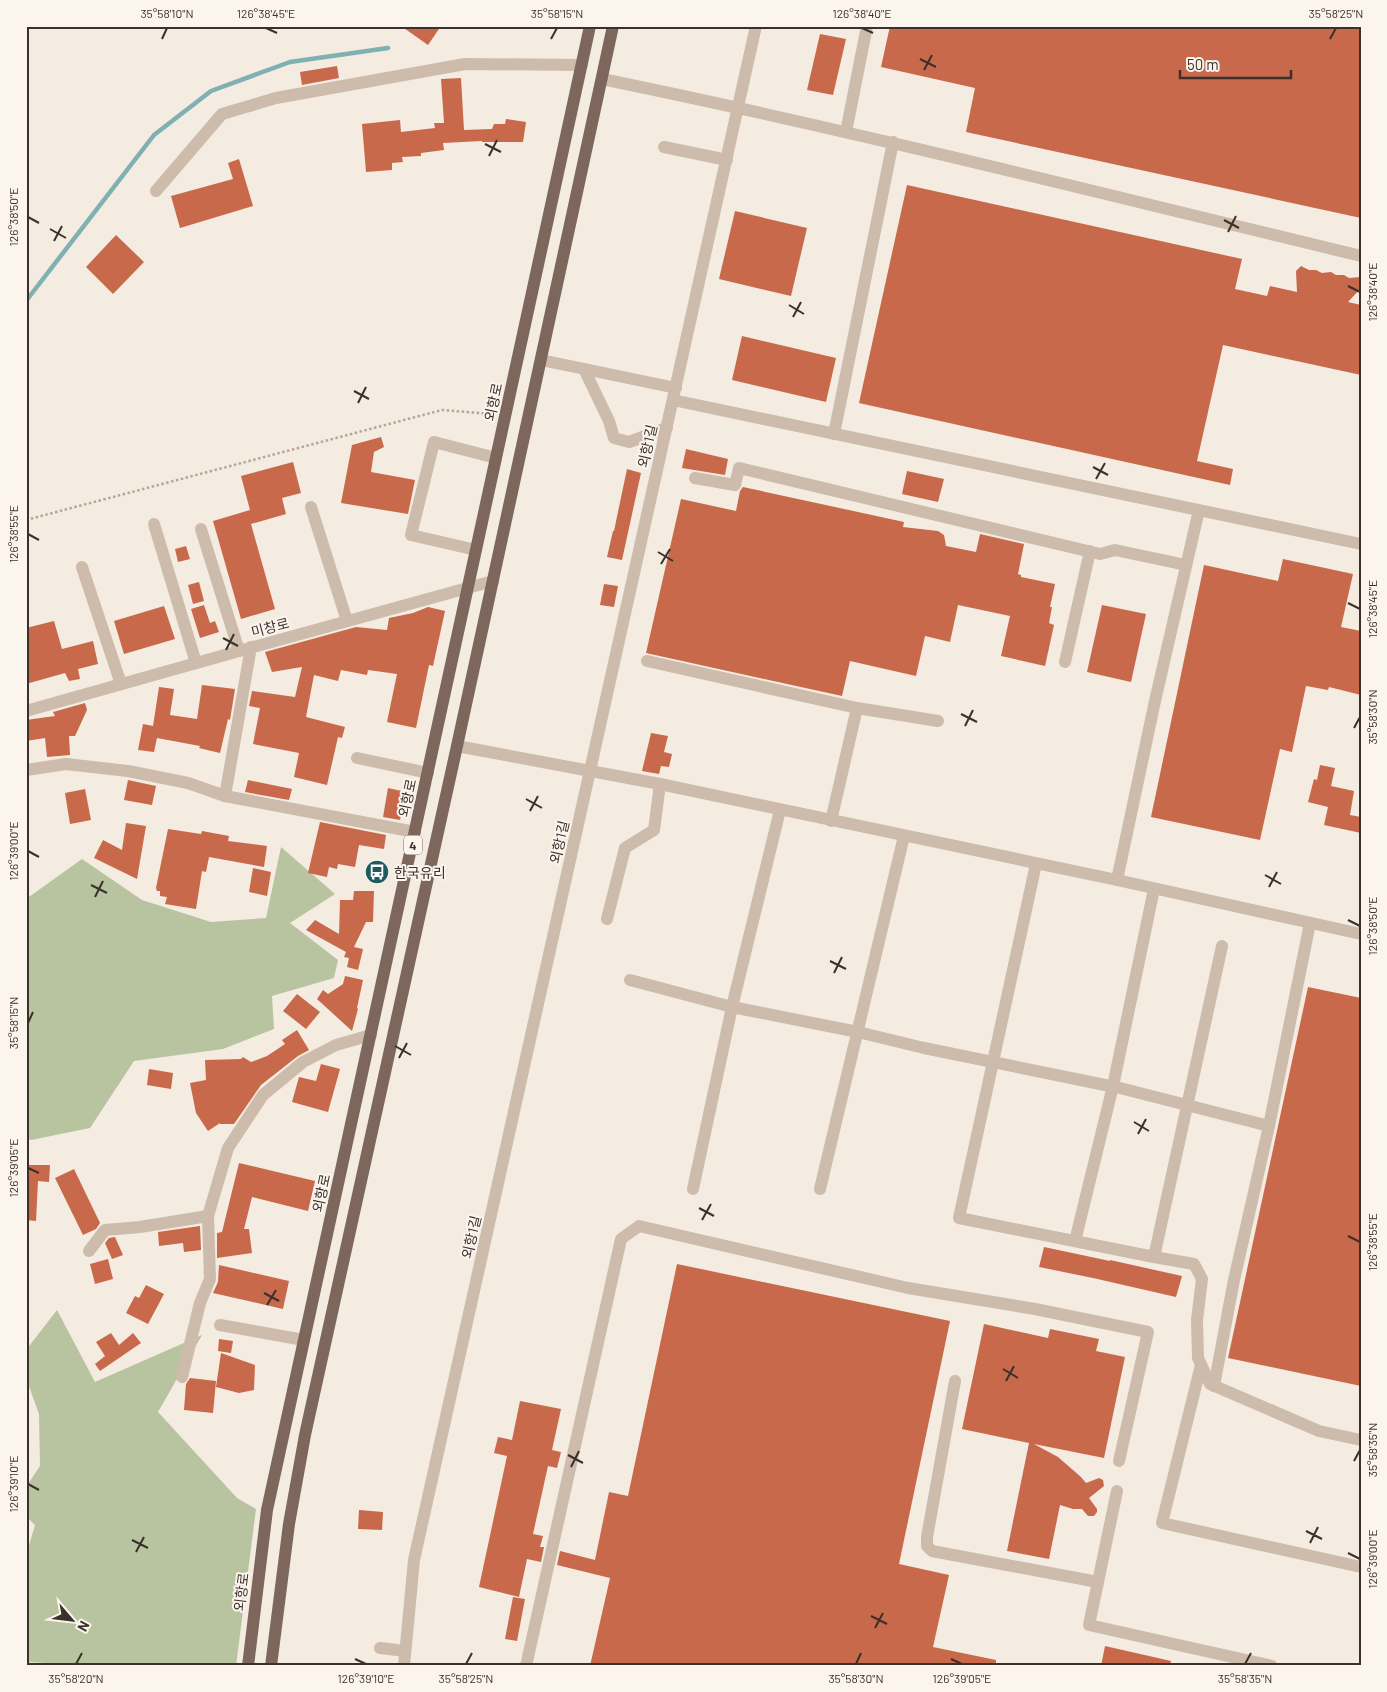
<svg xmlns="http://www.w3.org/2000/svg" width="1387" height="1692" font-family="Barlow,'Noto Sans KR',sans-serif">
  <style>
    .green { fill: #b8c4a0 }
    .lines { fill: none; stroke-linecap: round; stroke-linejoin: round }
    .stream { stroke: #7fb0b2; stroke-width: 4.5 }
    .building { fill: #c8694b }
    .path { stroke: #b9a596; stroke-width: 2.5; stroke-dasharray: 2.5 2.5; stroke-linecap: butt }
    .minor { stroke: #cdbbac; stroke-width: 12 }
    .major { stroke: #7d675c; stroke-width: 12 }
    .ticks { fill: none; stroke: #3b302b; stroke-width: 2 }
    .labels { text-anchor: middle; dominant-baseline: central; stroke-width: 4; stroke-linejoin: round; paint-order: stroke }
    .shield { fill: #fbf5ee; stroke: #756b66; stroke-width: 1 }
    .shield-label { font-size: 12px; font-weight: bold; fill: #3b302b }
    .street-label { font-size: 14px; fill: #3b302b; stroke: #fbf5ee }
    .poi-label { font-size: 14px; fill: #3b302b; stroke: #fbf5ee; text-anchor: start }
    .neatline { fill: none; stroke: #3b302b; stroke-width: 2 }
    .ticks-label { font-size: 12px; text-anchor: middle; fill: #3b302b }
  </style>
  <rect width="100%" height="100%" fill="#f4ebe1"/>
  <!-- green -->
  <g class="green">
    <path d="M281,847L335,894L290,923L338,960L334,978L272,996L274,1029L223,1049L134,1061L90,1128L31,1140L26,1138V899L82,859L142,900L211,922L266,918Z"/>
    <path d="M57,1310L95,1382L202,1335L158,1412L237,1498L256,1509L236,1666H110L26,1662V1556L35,1525L26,1516V1487L40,1466L39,1414L26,1378V1350Z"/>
  </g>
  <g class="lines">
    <!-- stream -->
    <path class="stream" d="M26,301L154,135L211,91L290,62L388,48"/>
  </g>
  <!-- building -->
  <g class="building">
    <path d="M401,26H441L428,45Z"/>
    <path d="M890,26H1361V218L966,132L975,88L881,67Z"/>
    <path d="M820,34L846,39L833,95L807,90Z"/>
    <path d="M337,66L339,78L302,85L300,72Z"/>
    <path d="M461,78L464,130L492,129L494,124H505L506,119L526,122L523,142H482V141L443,143L444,150L421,153V156L402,157L403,162L392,163V170L366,172L362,124L400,120L401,132L435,128L434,123H444L441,79Z"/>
    <path d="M239,159L253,206L180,228L171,196L233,179L228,163Z"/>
    <path d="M907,185L1242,259L1235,289L1267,296L1270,286L1297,292L1296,271L1301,266L1309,270H1316L1322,273L1331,272L1336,275H1344L1349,278L1361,277V288L1348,302L1361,305V375L1223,345L1197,461L1233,469L1230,485L859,403Z"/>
    <path d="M735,211L807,228L791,296L719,279Z"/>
    <path d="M116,235L144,262L113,294L86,267Z"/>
    <path d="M742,336L836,358L826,402L732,380Z"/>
    <path d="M381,437L384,447L374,452L371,472L415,480L408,514L341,503L352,445Z"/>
    <path d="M686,449L728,459L725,475L682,468Z"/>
    <path d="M293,462L301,493L282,498L286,514L251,524L275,609L241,619L213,521L250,510L241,476Z"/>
    <path d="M627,469L641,473L622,560L607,557L613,531H614Z"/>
    <path d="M907,471L944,479L938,502L902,494Z"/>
    <path d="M743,487L904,522L903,527L938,531L944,535L946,546L976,552L980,534L1024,544L1018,574L1021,575V577L1055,584L1050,607H1052L1049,623L1054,625L1045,666L1001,656L1010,616L958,605L950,642L925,636L916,676L850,661L842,696L646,653L681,499L736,511L740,491Z"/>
    <path d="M186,546L190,559L178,562L175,549Z"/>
    <path d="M1283,559L1353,574L1341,627L1361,631V695L1329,687L1328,690L1306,686L1292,752L1280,749L1260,840L1151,817L1204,565L1278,581Z"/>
    <path d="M199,582L204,601L193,604L188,585Z"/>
    <path d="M604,584L618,586L614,607L600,605Z"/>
    <path d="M204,605L210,623L215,621L219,632L200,638L191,609Z"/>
    <path d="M1102,605L1146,614L1131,682L1087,672Z"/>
    <path d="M164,606L175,639L124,654L114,621Z"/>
    <path d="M428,607L445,611L433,666L429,665L416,728L387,722L397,674L368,670L367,675L341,670L338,681L314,675L306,717L345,727L342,738L338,737L327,785L294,777L299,753L253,744L260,708L249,706L252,691L295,697L302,667L272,672L265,652L356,627L387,630L389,618L413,613Z"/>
    <path d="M54,621L62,649L93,641L98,664L78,669L80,679L69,681L65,673L26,684V628Z"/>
    <path d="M202,685L235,689L230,720L228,719L220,753L199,748L200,746L157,738L154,752L138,750L143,724L153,726L159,687L174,689L170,715L197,719Z"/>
    <path d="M85,703L87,710L75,736H69L70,755L47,757L45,738L26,741V720L55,716L53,712Z"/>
    <path d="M651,733L668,736L664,752L672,754L669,767L661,766L659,774L642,771Z"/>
    <path d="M1320,765L1335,768L1331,786L1354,791L1350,815L1361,817V833L1324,825L1328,807L1308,802L1314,779L1317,780Z"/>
    <path d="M128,780L156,786L152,805L124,800Z"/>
    <path d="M248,780L292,789L289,800L245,792Z"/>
    <path d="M388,788L406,792L400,820L383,817Z"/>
    <path d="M85,789L91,820L70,824L65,793Z"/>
    <path d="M320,822L386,835L384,849L359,845L355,867L338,864L337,869L329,867L327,877L308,873Z"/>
    <path d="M126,823L146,826L137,879L94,858L103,840L122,850Z"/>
    <path d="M168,829L201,834L202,831L229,836L228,841L267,846L264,867L209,857L206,872L202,871L196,909L165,904L167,897L160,896V891H157L156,888Z"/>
    <path d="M253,868L271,872L267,896L249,892Z"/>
    <path d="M354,891H374L373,922H366L354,947L363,949L358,970L347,967L349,958L344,957L346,952L306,930L315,920L339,934L340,900H353Z"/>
    <path d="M345,976L363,980L357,1008L358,1009L352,1031L317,999L323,990L328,994L343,984Z"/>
    <path d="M1308,987L1361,998V1386L1228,1358Z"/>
    <path d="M297,994L320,1012L306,1029L283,1011Z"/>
    <path d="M297,1030L309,1050L298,1056L261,1085L234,1124H220V1123L208,1131L196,1113L190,1083L206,1080L205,1060L241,1059L243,1057L251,1062L267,1056L285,1044L282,1040Z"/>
    <path d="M321,1064L340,1069L328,1112L292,1102L299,1077L316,1081Z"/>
    <path d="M149,1069L173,1073L171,1089L147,1085Z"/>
    <path d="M239,1163L315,1181L308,1211L252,1197L244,1229H249L252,1253L217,1258V1233L222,1232Z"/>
    <path d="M26,1165H50L49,1182L38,1181L36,1221L26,1220Z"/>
    <path d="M74,1169L100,1223L96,1229L83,1235L55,1178Z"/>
    <path d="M200,1226L201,1250L184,1252L183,1243L159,1246L158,1232Z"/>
    <path d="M115,1237L123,1255L112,1259L105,1243L109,1238Z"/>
    <path d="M1044,1247L1110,1261V1260L1182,1276L1176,1297L1093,1278L1039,1267Z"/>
    <path d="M108,1259L113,1279L95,1284L90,1264Z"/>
    <path d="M677,1264L950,1321L899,1564L949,1575L933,1647L996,1660V1666H890L878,1663L877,1666H590L610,1578L557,1565L560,1551L595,1560L609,1492L628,1496Z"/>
    <path d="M219,1265L289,1281L283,1309L213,1293L218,1282Z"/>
    <path d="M146,1285L164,1294L148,1324L126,1313L135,1296L139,1298Z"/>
    <path d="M984,1324L1048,1338L1050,1329L1099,1339L1096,1351L1125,1357L1104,1458L1034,1444L1058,1457L1081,1477L1086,1483L1099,1478L1103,1480L1104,1486L1089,1498L1097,1509V1512L1094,1516H1088L1082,1509H1073L1060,1505L1049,1559L1007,1551L1029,1443L962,1429Z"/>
    <path d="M111,1333L119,1345L133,1333L141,1343L100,1371L95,1364L105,1356L96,1342Z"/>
    <path d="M219,1339L233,1341L231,1353L218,1351Z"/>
    <path d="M221,1353L255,1365L254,1390L239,1393L216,1387Z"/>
    <path d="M190,1378L216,1381L213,1413L184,1410L186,1384Z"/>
    <path d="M520,1401L561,1409L552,1450L561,1452L557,1468L548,1466L533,1534L543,1536L540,1547H544L541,1562L527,1559L519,1597L479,1587L507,1456L494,1453L498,1437L512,1440Z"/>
    <path d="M359,1510L383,1512L382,1530L358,1529Z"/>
    <path d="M513,1597L525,1599L517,1641L505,1639Z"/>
    <path d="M1105,1646L1171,1661L1170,1666H1101Z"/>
  </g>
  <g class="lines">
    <!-- path -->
    <path class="path" d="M26,520L442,410L491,414"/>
    <!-- minor -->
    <g class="minor">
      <path d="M602,79C856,131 1108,195 1361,256"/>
      <path d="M846,132L867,26"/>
      <path d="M664,147L727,160"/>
      <path d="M156,191L222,114L276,98L465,64L582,65"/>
      <path d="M541,360L676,388"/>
      <path d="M584,369L609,421L614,438L629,442L667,428"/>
      <path d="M673,400L1361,544"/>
      <path d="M834,434L893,142"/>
      <path d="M695,478L735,485L739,468L1100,554L1115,550L1186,565"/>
      <path d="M311,507L347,621"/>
      <path d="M154,524L196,663"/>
      <path d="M201,529L239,651"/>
      <path d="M476,550L411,535L434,442L496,458"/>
      <path d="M82,567L121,684"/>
      <path d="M647,661L857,708L831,821"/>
      <path d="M1065,662L1090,551"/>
      <path d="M857,708L938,721"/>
      <path d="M26,711L239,651L493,581"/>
      <path d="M457,746L660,784L1117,880L1361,934"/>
      <path d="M357,758L428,773"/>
      <path d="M26,770L66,764L128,771L188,783L225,796L415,832"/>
      <path d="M225,796L251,647"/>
      <path d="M1036,864L959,1218L1154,1257"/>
      <path d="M1117,880L1155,701L1199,510"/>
      <path d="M607,919L625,848L654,830L660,784"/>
      <path d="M1222,946L1154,1257L1194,1264L1202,1279L1197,1320L1198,1358L1210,1384L1319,1431L1361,1440"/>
      <path d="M630,980L732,1007L780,810"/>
      <path d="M693,1189L732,1007L858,1032L924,1048L1120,1088L1269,1126L1310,923"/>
      <path d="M820,1189L904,836"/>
      <path d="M1075,1241L1113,1086L1154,889"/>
      <path d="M89,1251L105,1230L140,1227L208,1216"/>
      <path d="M220,1325L304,1340"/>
      <path d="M1201,1365L1162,1523L1361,1567"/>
      <path d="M182,1377L200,1303L210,1279L208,1216L228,1148L263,1095L303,1062L336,1045L371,1035"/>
      <path d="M955,1381L927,1537V1546L932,1551L1098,1582L1089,1625L1272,1666"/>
      <path d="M1214,1386L1234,1280L1269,1126"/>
      <path d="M1098,1582L1117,1491"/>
      <path d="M380,1648L405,1651"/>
      <path d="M404,1666L414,1560L756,26"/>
      <path d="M526,1666L621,1239L639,1226L908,1288L1035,1309L1148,1332L1119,1461"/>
    </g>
    <!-- major -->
    <g class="major">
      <path d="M248,1666L267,1510L590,26"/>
      <path d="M271,1666L289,1524L305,1435L457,746L613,26"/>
    </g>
  </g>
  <!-- ticks -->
  <path class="ticks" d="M266,28L277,33M862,28L873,33M162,39L167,28M551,39L557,28M1330,39L1336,28M920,59L936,67M924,70L932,55M485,144L501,152M489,156L497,140M28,217L39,223M1224,220L1239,228M50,229L66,238M1228,232L1236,216M54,241L62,226M1348,286L1360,292M789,305L804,314M793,317L801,302M354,391L369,399M358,403L366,387M1093,467L1108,475M1096,479L1105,463M28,534L39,540M658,552L673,561M661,564L670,549M1348,603L1360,609M223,638L238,646M226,650L234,634M961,714L977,722M965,726L973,710M1354,728L1360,717M526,799L542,808M530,811L538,796M28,851L39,857M1265,875L1281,884M91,885L107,893M1269,887L1277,872M95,897L103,881M1348,920L1360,926M830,961L846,969M834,973L842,957M28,1023L33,1012M395,1046L411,1055M399,1058L407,1043M1134,1122L1149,1131M1138,1134L1146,1119M28,1168L39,1173M699,1208L714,1216M702,1220L711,1204M1348,1236L1360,1242M264,1293L279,1301M267,1305L276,1290M1003,1369L1018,1378M1006,1381L1014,1366M568,1455L583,1463M1354,1461L1360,1450M571,1467L579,1451M28,1484L39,1490M1306,1531L1322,1539M132,1540L148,1548M1310,1543L1318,1527M136,1552L144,1537M1348,1553L1360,1559M871,1616L887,1624M875,1628L883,1613M355,1659L366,1664M951,1659L962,1664M76,1664L82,1653M466,1664L472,1653M856,1664L861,1653M1245,1664L1251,1653"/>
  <!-- icons -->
  <defs>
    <g id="bus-disc" transform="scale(1.25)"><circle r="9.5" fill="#1f5a5e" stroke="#fbf5ee"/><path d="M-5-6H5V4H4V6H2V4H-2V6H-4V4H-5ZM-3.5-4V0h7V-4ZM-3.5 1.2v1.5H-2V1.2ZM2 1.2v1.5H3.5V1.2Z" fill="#fff"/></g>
  </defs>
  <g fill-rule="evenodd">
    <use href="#bus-disc" x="377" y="872"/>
  </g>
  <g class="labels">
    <!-- shield labels -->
    <rect class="shield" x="404" y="835.5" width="18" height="19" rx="4"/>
    <g class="shield-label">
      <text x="413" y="845">4</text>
    </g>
    <!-- street labels -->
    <g class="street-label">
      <text transform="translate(493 402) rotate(-78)">외항로</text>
      <text transform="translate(647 446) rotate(-77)">외항1길</text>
      <text transform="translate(270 627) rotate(-15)">미창로</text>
      <text transform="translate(407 798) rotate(-78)">외항로</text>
      <text transform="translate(559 842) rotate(-77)">외항1길</text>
      <text transform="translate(321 1193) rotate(-78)">외항로</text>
      <text transform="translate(471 1237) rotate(-77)">외항1길</text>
      <text transform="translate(241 1592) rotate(-83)">외항로</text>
    </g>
    <!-- poi labels -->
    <g class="poi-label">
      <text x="394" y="872">한국유리</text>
    </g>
  </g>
  <!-- border -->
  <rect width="1387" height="1692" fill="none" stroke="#fbf5ee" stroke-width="55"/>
  <!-- north arrow -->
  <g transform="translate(72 1620) rotate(118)" stroke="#fbf5ee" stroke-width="4" paint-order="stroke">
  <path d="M0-4L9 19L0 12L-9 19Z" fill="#3b302b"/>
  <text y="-8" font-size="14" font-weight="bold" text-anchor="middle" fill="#3b302b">N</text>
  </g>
  <!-- scale -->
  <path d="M1180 70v8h111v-8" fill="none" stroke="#3b302b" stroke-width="2.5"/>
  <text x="1187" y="70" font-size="15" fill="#3b302b" stroke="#fbf5ee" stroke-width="4" paint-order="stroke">50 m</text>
  <rect x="28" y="28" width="1332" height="1636" class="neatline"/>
  <g class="ticks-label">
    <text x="167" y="18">35°58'10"N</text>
    <text x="266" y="18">126°38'45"E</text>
    <text x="557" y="18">35°58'15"N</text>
    <text x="862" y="18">126°38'40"E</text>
    <text x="1336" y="18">35°58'25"N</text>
    <text transform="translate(14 217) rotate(-90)" y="4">126°38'50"E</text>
    <text transform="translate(1373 292) rotate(-90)" y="4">126°38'40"E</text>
    <text transform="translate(14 534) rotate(-90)" y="4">126°38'55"E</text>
    <text transform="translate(1373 609) rotate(-90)" y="4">126°38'45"E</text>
    <text transform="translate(1373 717) rotate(-90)" y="4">35°58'30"N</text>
    <text transform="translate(14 851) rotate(-90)" y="4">126°39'00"E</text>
    <text transform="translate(1373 926) rotate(-90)" y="4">126°38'50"E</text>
    <text transform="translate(14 1023) rotate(-90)" y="4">35°58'15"N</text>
    <text transform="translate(14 1168) rotate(-90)" y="4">126°39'05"E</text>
    <text transform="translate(1373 1242) rotate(-90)" y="4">126°38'55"E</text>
    <text transform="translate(1373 1450) rotate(-90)" y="4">35°58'35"N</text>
    <text transform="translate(14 1484) rotate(-90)" y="4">126°39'10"E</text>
    <text transform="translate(1373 1559) rotate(-90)" y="4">126°39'00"E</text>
    <text x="76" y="1683">35°58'20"N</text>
    <text x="366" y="1683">126°39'10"E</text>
    <text x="466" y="1683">35°58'25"N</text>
    <text x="856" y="1683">35°58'30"N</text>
    <text x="962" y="1683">126°39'05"E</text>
    <text x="1245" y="1683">35°58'35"N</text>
  </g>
</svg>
